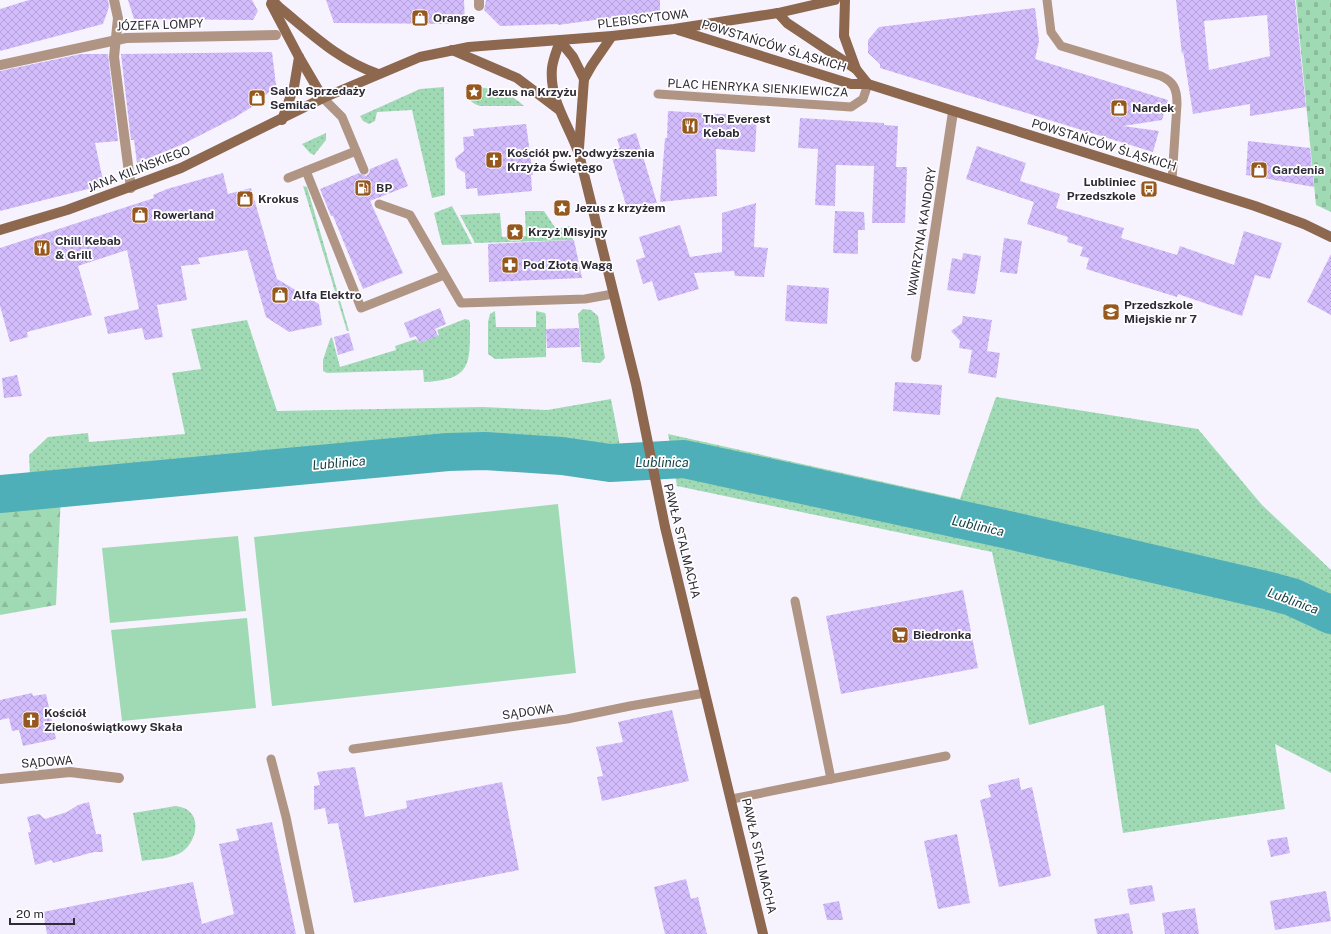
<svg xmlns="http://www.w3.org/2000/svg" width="1331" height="934" font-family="'Public Sans',sans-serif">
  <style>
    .green { fill: url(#green-dots) }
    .forest { fill: url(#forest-firs) }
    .cemetery { fill: url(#cemetery-stones) }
    .pitch { fill: #a0dab5 }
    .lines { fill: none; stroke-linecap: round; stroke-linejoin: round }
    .river { stroke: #4fafb9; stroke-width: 38 }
    .building { fill: url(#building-cross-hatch); fill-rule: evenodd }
    .lane { stroke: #b09584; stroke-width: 9 }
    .street { stroke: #b09584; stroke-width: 10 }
    .secondary { stroke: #8d674e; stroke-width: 10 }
    .labels { text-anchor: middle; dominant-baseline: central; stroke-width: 3.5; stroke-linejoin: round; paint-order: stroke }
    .poi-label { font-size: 12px; font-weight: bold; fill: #2f2b36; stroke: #fff; text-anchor: start }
    .street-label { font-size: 12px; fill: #2f2b36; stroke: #fff }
    .water-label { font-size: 13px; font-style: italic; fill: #154246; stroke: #fff }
  </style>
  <defs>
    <pattern id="green-dots" width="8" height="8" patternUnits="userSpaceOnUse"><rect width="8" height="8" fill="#a0dab5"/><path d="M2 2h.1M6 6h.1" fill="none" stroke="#8abb9c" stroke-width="1.8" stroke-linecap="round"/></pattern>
    <pattern id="forest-firs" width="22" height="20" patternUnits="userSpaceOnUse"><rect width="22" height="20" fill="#a0dab5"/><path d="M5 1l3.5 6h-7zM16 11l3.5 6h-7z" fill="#8abb9c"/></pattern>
    <pattern id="cemetery-stones" width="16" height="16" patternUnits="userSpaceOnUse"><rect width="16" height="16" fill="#a0dab5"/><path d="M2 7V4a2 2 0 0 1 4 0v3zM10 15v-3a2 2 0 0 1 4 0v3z" fill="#8abb9c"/></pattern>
    <pattern id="building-cross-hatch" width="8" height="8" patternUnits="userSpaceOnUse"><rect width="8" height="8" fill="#d3bcfb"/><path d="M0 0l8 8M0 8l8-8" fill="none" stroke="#b5a2d8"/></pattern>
  </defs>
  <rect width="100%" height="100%" fill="#f7f3fe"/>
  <!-- green -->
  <g class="green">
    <path d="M444,87L445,195L432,198L412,110L377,112L375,121L369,124L363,121L360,116L420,89Z"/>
    <path d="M467,87C490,87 506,90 524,106H480C471,103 466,98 467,87Z"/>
    <path d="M326,133V140L314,155L310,153L302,144Z"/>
    <path d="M303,186L307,187L349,331H347Z"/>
    <path d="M452,206L472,244L442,245L434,213Z"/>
    <path d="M525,211H544L556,229L570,226L573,240L475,243L460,215L500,213L502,237L526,236Z"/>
    <path d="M583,309L591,310L598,316L605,358L600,363L582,362L578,314Z"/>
    <path d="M495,311L496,327H536V311L545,313L546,316V357L495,359L488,354V322L490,314Z"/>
    <path d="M465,319L469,320L470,323C470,364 472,380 424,382L423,370L327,373L323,371V360L330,339L332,337L340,367L396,350L395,346L416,339L419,343L439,335L437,330Z"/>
    <path d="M247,320L277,411L483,407L547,410L611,399L621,451L483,441L0,487V477L30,475L29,455L48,437L88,433L89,442L185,434L172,373L201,369L191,329Z"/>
    <path d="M996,397L1198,429L1262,505L1331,570V773L1275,744L1285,809L1123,833L1104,705L1029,725L992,552L677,486L668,434L960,499Z"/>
    <path d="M176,806C203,809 199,840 182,852C172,859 154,859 142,861L133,813Z"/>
  </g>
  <!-- forest -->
  <path class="forest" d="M61,494L56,605L0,615V500Z"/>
  <!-- cemetery -->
  <path class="cemetery" d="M1296,0H1331V212L1316,205Z"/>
  <!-- pitch -->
  <g class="pitch">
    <path d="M558,504L576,673L272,706L254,537Z"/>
    <path d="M238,536L246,611L110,623L102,548Z"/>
    <path d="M247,618L256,708L122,721L111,630Z"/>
  </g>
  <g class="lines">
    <!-- river -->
    <path class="river" d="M0,494L448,452L485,451L562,456L610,463L684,459L1013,531L1270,591L1292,597L1331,615"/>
  </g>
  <!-- building -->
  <g class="building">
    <path d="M29,0H108L109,7L103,24L0,51V9Z"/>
    <path d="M128,0H252L258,11L253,20L134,19Z"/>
    <path d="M326,0H464L465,24L334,23Z"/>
    <path d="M486,0H660V11L558,25V24L500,26L484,10Z"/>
    <path d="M1176,0H1295L1306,107L1250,116V104L1193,114L1183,51L1182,55ZM1267,15L1270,56L1209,70L1204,21Z"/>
    <path d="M1035,8L1039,41L1035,59L1168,100L1162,120L1123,126L1159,131L1153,152L880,68V64L868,53V40L879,27Z"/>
    <path d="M272,52L276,85L255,105L234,118L181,145L137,163L134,140H131L121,54Z"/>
    <path d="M81,54H108L118,141L95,143L104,185L0,211V71Z"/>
    <path d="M668,111L757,116L755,152L716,149L717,196L660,202L665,138H667Z"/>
    <path d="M800,118L884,123V125L898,126L896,167H907L905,223H872L874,166L836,165L835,206L815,205L818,149L798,148Z"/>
    <path d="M526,124L533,175H531L532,191L478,196L477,188L466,189L465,173L457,168L455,158L464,151L463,137L474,136L473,129Z"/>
    <path d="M636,133L657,203L626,205L610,151L620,148L617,139Z"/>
    <path d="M1248,141L1310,148L1314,187L1246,175Z"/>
    <path d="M977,146L1026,163L1020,181L1060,194L1056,208L1124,228L1121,238L1177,255L1180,246L1234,265L1244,231L1282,243L1270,279L1255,275L1242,316L1178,294L1177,297L1086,269L1089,258L1080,256L1083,247L1067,242L1068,237L1027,224L1034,202L966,179Z"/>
    <path d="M397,158L408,186L370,201L403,273L363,289L333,216H331L320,189L359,173L366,176L369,173L370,169Z"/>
    <path d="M223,173L228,194L251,188L277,279L319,304L322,325L289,332L266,317L247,250L198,258L200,264L181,266L187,300L157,305L163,337L145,340L142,328L108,334L104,317L139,309L127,250L78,266L92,315L27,332L28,337L10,342L0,306V248L154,198L153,195L167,189Z"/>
    <path d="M756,203L754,247L768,248L764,277L735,276L734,271L694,273L699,289L658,301L652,281L643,284L636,260L645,257L639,237L680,225L690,257L722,252V213Z"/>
    <path d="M835,211L864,212L865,230H858V254L833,253Z"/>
    <path d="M1004,238L1022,241L1017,274L1000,272Z"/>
    <path d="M574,240L582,278L489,282L488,244Z"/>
    <path d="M963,253L981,256L975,294L947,290L952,258L962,260Z"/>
    <path d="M1331,254V315L1307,302Z"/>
    <path d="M787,285L829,288L827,324L785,321Z"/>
    <path d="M440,308L446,324L435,329L438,336L419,343L416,336L410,338L404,323Z"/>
    <path d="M963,316L992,320L987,351L1000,353L996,378L968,373L972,350L959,348L960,341L951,331L962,323Z"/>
    <path d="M579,328L580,347L547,348L546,329Z"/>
    <path d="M349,333L354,350L338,355L334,337Z"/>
    <path d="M17,375L22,396L4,398L2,378Z"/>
    <path d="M895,382L942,385L940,415L893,411Z"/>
    <path d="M963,590L978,668L841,694L826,616Z"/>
    <path d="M32,693L33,696L46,694L56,739L23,746L19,730L12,731L9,718L0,720V700Z"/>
    <path d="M672,710L689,781L602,801L597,777L603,776L596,747L623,742L618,722Z"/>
    <path d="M355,767L365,817L407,808L406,801L502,782L519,870L354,903L338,823L328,824L325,808L314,810V786L320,785L317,772Z"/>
    <path d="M1019,778L1021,790L1032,787L1051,876L999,887L980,800L991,797L988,785Z"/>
    <path d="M89,802L96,834H101L103,852H94L53,863L52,860L35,865L28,832H31L27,817L39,814L45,819L67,812L78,805Z"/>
    <path d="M272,822L296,934H47L43,912L193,882L202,924L234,914L219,844L239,840L236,829Z"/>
    <path d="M957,834L970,903L938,909L924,841Z"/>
    <path d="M1287,837L1290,853L1271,857L1267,840Z"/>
    <path d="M686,879L691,899L698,897L707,934H665L654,887Z"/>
    <path d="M1152,885L1155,901L1130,905L1127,889Z"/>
    <path d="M1326,891L1331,921L1275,930L1270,901Z"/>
    <path d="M839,901L843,920H827L823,904Z"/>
    <path d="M1195,908L1199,934H1165L1162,913Z"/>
    <path d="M1129,913L1133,934H1097L1094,919Z"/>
  </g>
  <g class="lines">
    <!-- lane -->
    <g class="lane">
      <path d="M1047,0L1051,32L1061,46L1161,76C1174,82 1177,89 1177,104L1172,180"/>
      <path d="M658,94L851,107L863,99L868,84"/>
      <path d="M323,98L342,117L364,170"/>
      <path d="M306,171L361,308L444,275"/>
      <path d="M288,178L356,151"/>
      <path d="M379,204L410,215L461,303L585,299L613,294"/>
      <path d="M353,749L567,719L630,706L705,693"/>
      <path d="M271,759L286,817L310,934"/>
      <path d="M831,779L946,756"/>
      <path d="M732,799L831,779L795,601"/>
    </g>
    <!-- street -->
    <g class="street">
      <path d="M114,0L118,18L114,57L131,188"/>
      <path d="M479,0V6"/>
      <path d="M0,65L126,38L276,35"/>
      <path d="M916,357L953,112"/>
      <path d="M0,779L70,772L119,778"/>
    </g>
    <!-- secondary -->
    <g class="secondary">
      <path d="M272,0L280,8C312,34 338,60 378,74"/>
      <path d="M845,0L844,36L856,69"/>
      <path d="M271,4L299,57L323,98"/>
      <path d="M778,13L787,23L856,69L868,84"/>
      <path d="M678,30L851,84H868L1255,206L1304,224L1331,237"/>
      <path d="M560,41C557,50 553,59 552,68C549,100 569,125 579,154L636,384L665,527L763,934"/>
      <path d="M560,41L573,57L584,79L579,148"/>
      <path d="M452,50L517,78L558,109"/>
      <path d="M584,79L592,65L612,36"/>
      <path d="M282,120L294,87L299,57"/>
      <path d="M0,230L67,210L181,168L323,98L420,57L469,47L612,36L674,29L778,13L835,0"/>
    </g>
  </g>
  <!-- icons -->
  <defs>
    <g id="shop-square" transform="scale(0.9)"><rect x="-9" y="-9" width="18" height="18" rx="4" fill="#96581d" stroke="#fff"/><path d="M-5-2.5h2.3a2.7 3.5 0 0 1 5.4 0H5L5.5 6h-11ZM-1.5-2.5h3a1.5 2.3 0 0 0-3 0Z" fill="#fff"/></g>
    <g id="sight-square" transform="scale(0.9)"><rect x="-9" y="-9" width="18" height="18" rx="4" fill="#96581d" stroke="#fff"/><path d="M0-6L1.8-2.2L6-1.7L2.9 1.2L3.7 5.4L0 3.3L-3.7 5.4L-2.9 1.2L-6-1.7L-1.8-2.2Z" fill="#fff"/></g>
    <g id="restaurant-square" transform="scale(0.9)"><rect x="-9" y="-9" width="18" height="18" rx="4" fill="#96581d" stroke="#fff"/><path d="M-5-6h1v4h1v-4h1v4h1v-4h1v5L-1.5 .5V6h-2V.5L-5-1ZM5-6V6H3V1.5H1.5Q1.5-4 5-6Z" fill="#fff"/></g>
    <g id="church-square" transform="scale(0.9)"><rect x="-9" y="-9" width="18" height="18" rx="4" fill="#96581d" stroke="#fff"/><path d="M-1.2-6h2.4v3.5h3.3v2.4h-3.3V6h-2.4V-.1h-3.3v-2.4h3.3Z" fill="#fff"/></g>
    <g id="fuel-square" transform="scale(0.9)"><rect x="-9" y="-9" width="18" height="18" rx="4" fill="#96581d" stroke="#fff"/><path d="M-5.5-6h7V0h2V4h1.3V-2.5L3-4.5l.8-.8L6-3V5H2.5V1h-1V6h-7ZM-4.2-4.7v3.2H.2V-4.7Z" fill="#fff"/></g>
    <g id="bus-square" transform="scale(0.9)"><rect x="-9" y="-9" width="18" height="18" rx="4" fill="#96581d" stroke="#fff"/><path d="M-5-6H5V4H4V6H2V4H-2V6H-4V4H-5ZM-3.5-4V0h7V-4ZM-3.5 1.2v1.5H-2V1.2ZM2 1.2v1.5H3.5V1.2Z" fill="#fff"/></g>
    <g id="pharmacy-square" transform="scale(0.9)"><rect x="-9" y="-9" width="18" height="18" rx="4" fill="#96581d" stroke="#fff"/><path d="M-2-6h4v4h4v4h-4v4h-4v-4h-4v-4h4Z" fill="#fff"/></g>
    <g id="school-square" transform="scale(0.9)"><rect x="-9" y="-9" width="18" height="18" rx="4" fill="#96581d" stroke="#fff"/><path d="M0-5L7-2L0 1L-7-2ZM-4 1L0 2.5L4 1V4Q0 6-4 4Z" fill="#fff"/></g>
    <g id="supermarket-square" transform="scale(0.9)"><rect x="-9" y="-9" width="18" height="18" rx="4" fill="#96581d" stroke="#fff"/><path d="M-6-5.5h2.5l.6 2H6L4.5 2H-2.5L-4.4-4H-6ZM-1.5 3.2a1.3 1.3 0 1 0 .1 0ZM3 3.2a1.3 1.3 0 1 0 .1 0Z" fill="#fff"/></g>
  </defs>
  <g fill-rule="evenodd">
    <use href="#shop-square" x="420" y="18"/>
    <use href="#sight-square" x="474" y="92"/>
    <use href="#shop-square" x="257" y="98"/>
    <use href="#shop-square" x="1119" y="108"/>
    <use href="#restaurant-square" x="690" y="126"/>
    <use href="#church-square" x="494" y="160"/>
    <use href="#shop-square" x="1259" y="170"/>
    <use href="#fuel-square" x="363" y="188"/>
    <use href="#bus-square" x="1149" y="189"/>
    <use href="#shop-square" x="245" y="199"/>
    <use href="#sight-square" x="562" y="208"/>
    <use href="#shop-square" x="140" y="215"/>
    <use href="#sight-square" x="515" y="232"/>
    <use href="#restaurant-square" x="42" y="248"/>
    <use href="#pharmacy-square" x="510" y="265"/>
    <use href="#shop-square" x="280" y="295"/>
    <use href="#school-square" x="1111" y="312"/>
    <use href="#supermarket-square" x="900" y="635"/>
    <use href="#church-square" x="31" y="720"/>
  </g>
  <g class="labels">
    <!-- poi labels -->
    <g class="poi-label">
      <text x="433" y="18">Orange</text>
      <text x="270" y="91">Salon Sprzedaży<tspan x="270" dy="14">Semilac</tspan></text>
      <text x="487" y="92">Jezus na Krzyżu</text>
      <text x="1132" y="108">Nardek</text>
      <text x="703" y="119">The Everest<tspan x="703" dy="14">Kebab</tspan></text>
      <text x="507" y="153">Kościół pw. Podwyższenia<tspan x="507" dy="14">Krzyża Świętego</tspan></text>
      <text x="1272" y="170">Gardenia</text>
      <text x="1136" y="182" text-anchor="end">Lubliniec<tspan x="1136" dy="14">Przedszkole</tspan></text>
      <text x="376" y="188">BP</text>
      <text x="258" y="199">Krokus</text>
      <text x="575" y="208">Jezus z krzyżem</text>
      <text x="153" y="215">Rowerland</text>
      <text x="528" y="232">Krzyż Misyjny</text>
      <text x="55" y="241">Chill Kebab<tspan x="55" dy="14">&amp; Grill</tspan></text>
      <text x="523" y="265">Pod Złotą Wagą</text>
      <text x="293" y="295">Alfa Elektro</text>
      <text x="1124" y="305">Przedszkole<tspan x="1124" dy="14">Miejskie nr 7</tspan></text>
      <text x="913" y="635">Biedronka</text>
      <text x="44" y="713">Kościół<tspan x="44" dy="14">Zielonoświątkowy Skała</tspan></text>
    </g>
    <!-- street labels -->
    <g class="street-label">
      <text transform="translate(643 19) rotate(-7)">PLEBISCYTOWA</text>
      <text transform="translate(160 25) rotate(-2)">JÓZEFA LOMPY</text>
      <text transform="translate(774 46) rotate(17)">POWSTAŃCÓW ŚLĄSKICH</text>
      <text transform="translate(758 88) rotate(3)">PLAC HENRYKA SIENKIEWICZA</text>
      <text transform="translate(1104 145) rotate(17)">POWSTAŃCÓW ŚLĄSKICH</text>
      <text transform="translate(139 169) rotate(-21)">JANA KILIŃSKIEGO</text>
      <text transform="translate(922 232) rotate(-81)">WAWRZYNA KANDORY</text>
      <text transform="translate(682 541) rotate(76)">PAWŁA STALMACHA</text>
      <text transform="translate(528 712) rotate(-8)">SĄDOWA</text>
      <text transform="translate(47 762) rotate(-4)">SĄDOWA</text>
      <text transform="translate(759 856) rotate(77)">PAWŁA STALMACHA</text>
    </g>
    <!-- water labels -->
    <g class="water-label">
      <text x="662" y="462">Lublinica</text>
      <text transform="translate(339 463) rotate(-5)">Lublinica</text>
      <text transform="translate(978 526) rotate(13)">Lublinica</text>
      <text transform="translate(1293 601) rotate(20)">Lublinica</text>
    </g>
  </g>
  <!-- scale -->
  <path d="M10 918v6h64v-6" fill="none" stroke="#2f2b36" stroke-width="2"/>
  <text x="16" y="918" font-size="12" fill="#2f2b36" stroke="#ffffff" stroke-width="3" paint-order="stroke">20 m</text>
</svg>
